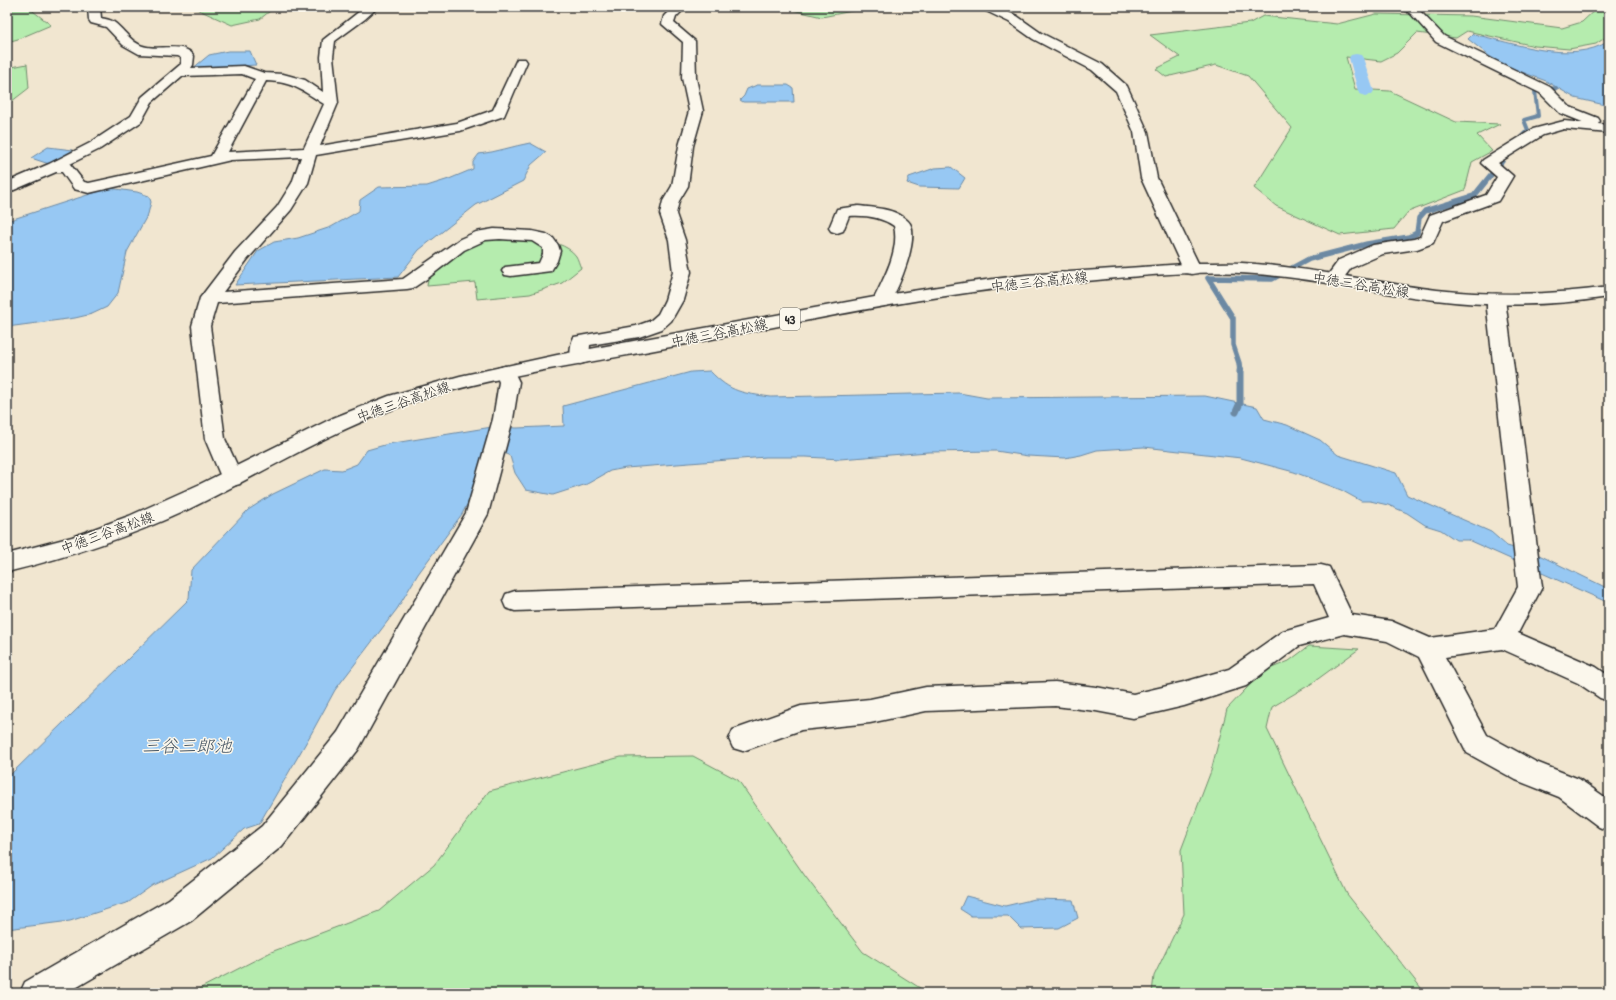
<svg xmlns="http://www.w3.org/2000/svg" width="1616" height="1000" font-family="'Patrick Hand','Klee One',sans-serif">
  <style>
    .green { fill: #b5ecae; stroke: #708c6c }
    .water { fill: #97c8f3; stroke: #6c89a3 }
    .lines { fill: none; stroke-linecap: round; stroke-linejoin: round }
    .stream-far2 { stroke: #6c89a3; stroke-width: 4 }
    .stream-far1 { stroke: #6c89a3; stroke-width: 5.5 }
    .stream { stroke: #6c89a3; stroke-width: 7 }
    .canal { fill: #97c8f3; fill-rule: evenodd }
    .street-casing { stroke: #2b2b2b; stroke-width: 3 }
    .primary-casing { stroke: #2b2b2b; stroke-width: 3 }
    .street { fill: #fbf7ec; fill-rule: evenodd }
    .primary { fill: #fbf7ec; fill-rule: evenodd }
    .labels { text-anchor: middle; dominant-baseline: central; stroke-width: 3; stroke-linejoin: round; paint-order: stroke }
    .shield { fill: #fbf7ec; stroke: #696865; stroke-width: 1 }
    .shield-label { font-size: 13px; font-weight: bold; fill: #2b2b2b }
    .street-label { font-size: 14px; fill: #2b2b2b; stroke: #fbf7ec }
    .near-water-label { font-size: 18px; font-style: italic; fill: #4b5a67; stroke: #fbf7ec }
  </style>
  <rect width="100%" height="100%" fill="#f1e6d0"/>
  <filter id="ink" filterUnits="userSpaceOnUse"><feTurbulence type="fractalNoise" baseFrequency=".025" numOctaves="2"/><feDisplacementMap in="SourceGraphic" scale="8" xChannelSelector="R" yChannelSelector="G"/><feConvolveMatrix kernelMatrix="1 2 1 2 8 2 1 2 1" color-interpolation-filters="sRGB"/></filter>
  <g filter="url(#ink)">
    <!-- green -->
    <g class="green">
      <path d="M7,7H30L29,8L51,25L18,39L7,42Z"/>
      <path d="M192,7H275L260,19L232,25Z"/>
      <path d="M780,7H872L822,17Z"/>
      <path d="M1598,7H1609V35L1596,44L1569,49L1535,46L1467,31L1456,38L1417,33L1397,53L1381,61L1346,57L1355,89L1390,91L1456,122L1500,124L1477,135L1492,151L1472,162L1465,190L1408,212L1394,229L1340,235L1276,206L1254,188L1292,128L1248,76L1216,65L1166,77L1156,69L1180,57L1150,35L1250,23L1263,16L1337,24L1376,14L1471,16L1562,28L1582,22Z"/>
      <path d="M27,64L29,88L7,105V68Z"/>
      <path d="M479,237C503,238 561,234 576,256C578,259 579,264 581,268L562,283L530,294L477,299L475,282L427,286L429,272Z"/>
      <path d="M1309,646L1359,649L1311,684L1272,707L1267,729L1347,894L1425,993H1152L1154,976L1184,914L1181,850L1211,771L1227,709L1262,672L1289,661Z"/>
      <path d="M693,756L738,780L805,876L863,952L928,993H191L271,952L379,911L434,865L489,791L621,757Z"/>
    </g>
    <!-- water -->
    <g class="water">
      <path d="M1473,34C1514,43 1571,65 1609,41V106L1575,98L1546,81L1506,66L1493,59L1468,39Z"/>
      <path d="M228,51H250L256,65L192,69L209,55Z"/>
      <path d="M757,85H788L793,88L794,102H743L740,100L744,96L747,89Z"/>
      <path d="M530,143L546,152L531,165L523,181L476,205L419,250L398,277L235,285L258,251L274,242L298,238L331,227L359,211L360,200L379,187L427,186L449,179L473,169V162L479,154C497,152 513,146 530,143Z"/>
      <path d="M48,147L73,150L49,164L31,158Z"/>
      <path d="M951,167L965,178L959,188L919,187L907,183L909,177L935,168Z"/>
      <path d="M109,188L137,192L149,196L151,202L148,214L127,252L118,293L107,307L92,314L75,318L7,327V221Z"/>
      <path d="M710,371C731,393 743,393 771,397L959,393L987,398L1205,396L1257,407L1264,419L1287,425L1320,440L1338,455L1396,473L1407,495L1491,532L1507,546L1539,555L1609,589V603L1468,540H1456L1441,530L1425,525L1407,513L1388,505L1370,501H1361L1341,490L1294,472L1241,458L1144,447L1097,450L1081,455L1065,458L1028,456L996,451L928,452L840,459L806,457H766L626,468L610,471L587,484L553,495L526,490L515,473L510,456L502,452L474,491L462,514L418,574L397,609L335,690L311,734L259,824L244,829L212,858L153,885L129,902L70,921L7,929V778L189,599L191,570L248,510L273,494L325,469L342,470L357,464L367,450L388,444L492,427L517,428L564,426L563,406L691,372Z"/>
      <path d="M966,896L1005,906L1035,899L1073,900L1078,918L1059,928L1021,929L1008,916H971L960,909Z"/>
    </g>
    <g class="lines">
      <!-- stream-far2 -->
      <g class="stream-far2">
        <path d="M1522,142L1521,137L1528,130L1524,120L1538,116L1535,91L1556,88"/>
        <path d="M1501,162L1507,154"/>
      </g>
      <!-- stream-far1 -->
      <path class="stream-far1" d="M1240,372L1239,363L1233,345V318L1208,278L1272,279L1309,259L1367,244L1409,237L1417,233L1419,218L1425,211L1474,196L1502,161"/>
      <!-- stream -->
      <path class="stream" d="M1236,412L1240,403V371"/>
      <!-- canal -->
      <path class="canal" d="M1356,54L1361,55L1363,58L1374,91L1372,94L1366,96L1360,94L1358,91L1349,58L1351,55Z"/>
      <!-- street casing -->
      <g class="street-casing">
        <g id="street">
          <path d="M88,7H100L101,18C105,19 112,20 115,23C125,31 133,45 147,47C160,50 185,42 194,56L193,65L191,68L244,66L264,73L283,74L305,80L323,92L321,57L323,40L365,7H378L365,19L335,41L333,57L338,103L320,146L457,123L493,110L517,59H525L527,62L504,116L460,131L316,155L308,183L291,210L247,260L223,292L403,279L460,239L476,232L494,229L532,231L546,234L553,238L558,245L560,251L557,261L551,271L511,276L505,275L502,271L505,267L539,263L543,254V248L532,241L500,239L486,240L464,250L428,278L413,288L407,289L217,303L210,326L225,439L243,478L240,484L232,486L224,484L205,439L192,326L200,298L235,252L277,207L292,183L301,157L231,160L89,193L74,189L62,172H56L7,193V182L49,164L90,143L131,116L142,97L181,64V58L177,56L139,54L123,45L106,27L91,23L89,20ZM242,74L255,79L211,156L89,183L84,182L70,164L100,149L141,122L152,102L182,76ZM266,81C293,82 302,90 324,104L304,148L228,152Z"/>
          <path d="M673,7H686L676,17L674,23L695,41L696,78L703,111L693,146L688,186L679,201L676,214L685,240L691,272L683,300L671,321L662,329L639,337L590,345L589,358L587,362L580,364L573,362C569,356 570,344 574,337L636,326L650,321L658,314L665,300L673,272L669,240L660,214L663,201L672,186L679,146L689,111L682,78L683,42L662,24L664,16Z"/>
          <path d="M980,7H996L1017,16L1041,33L1102,64L1127,86L1148,132L1157,178L1201,269L1198,273L1192,274L1186,273L1183,269L1141,178L1134,132L1116,91L1092,70L1033,39L1009,22L982,9Z"/>
          <path d="M1400,7H1415L1419,10L1444,36L1550,87L1570,107L1598,118L1600,121L1598,124L1609,125V133L1564,129L1543,135L1498,163L1513,176L1498,201L1443,221L1433,243L1417,249L1383,254L1351,268L1340,283L1334,284L1328,283L1325,279L1339,260L1373,245L1414,239L1420,237L1430,215L1486,195L1497,177L1481,163L1483,160L1533,129L1564,121L1585,123L1560,113L1540,93L1436,42L1411,14Z"/>
          <path d="M858,206C875,208 895,208 908,221C922,234 898,291 888,305L882,306L876,305L873,301C883,279 900,251 894,226C881,217 866,215 849,216L843,231L837,233L831,231L829,228L837,209Z"/>
          <path d="M1496,294L1502,295L1505,299L1542,587L1518,633L1596,667L1609,676V701L1600,698L1578,683L1502,649L1445,657L1487,735L1536,762L1579,779L1609,800V831L1599,827L1559,797L1516,780L1467,753L1419,657L1387,641L1344,634L1299,646L1246,686L1184,706L1133,718L1096,711L1055,706L926,711L870,723L801,730L743,751L733,748L729,739L733,730L801,706L870,699L926,687L1055,682L1096,687L1133,694L1184,682L1229,669L1283,631L1329,618L1314,584L515,611L506,608L503,601L506,594L515,591L1321,565L1329,567L1352,615L1391,621L1430,638L1495,629L1518,587L1487,309V299L1490,295Z"/>
          <path d="M505,366L512,368L519,382L513,419L488,514L358,750L282,846L191,921L67,993H20L25,982L169,899L262,826L338,732L466,513L493,419L499,382L495,372L498,368Z"/>
        </g>
      </g>
      <!-- primary casing -->
      <g class="primary-casing">
        <path id="primary" d="M1199,263C1218,263 1237,262 1256,264C1317,269 1376,283 1437,290C1494,296 1552,295 1609,287V297C1551,306 1493,307 1435,300C1375,293 1315,278 1255,274C1202,270 1149,275 1097,280C1056,284 1014,286 973,292C866,307 761,330 655,350C571,366 485,377 404,405C328,432 259,475 187,510C129,537 69,557 7,572V554L72,537L129,516L198,485L333,418L389,396L460,376L557,355L880,296L970,282L1026,275Z"/>
      </g>
      <!-- street -->
      <use href="#street" class="street"/>
      <!-- primary -->
      <use href="#primary" class="primary"/>
    </g>
  </g>
  <g class="labels">
    <!-- shield labels -->
    <rect class="shield" x="780" y="308" width="20" height="22" rx="3"/>
    <g class="shield-label">
      <text x="790" y="319">43</text>
    </g>
    <!-- street labels -->
    <g class="street-label">
      <text transform="translate(1039 281) rotate(-6)">中徳三谷高松線</text>
      <text transform="translate(1361 284) rotate(9)">中徳三谷高松線</text>
      <text transform="translate(719 332) rotate(-11)">中徳三谷高松線</text>
      <text transform="translate(403 401) rotate(-19)">中徳三谷高松線</text>
      <text transform="translate(107 532) rotate(-20)">中徳三谷高松線</text>
    </g>
    <!-- near-water labels -->
    <g class="near-water-label">
      <text x="187" y="745">三谷三郎池</text>
    </g>
  </g>
  <!-- margin -->
  <rect width="1616" height="1000" fill="none" stroke="#fbf7ec" stroke-width="24"/>
  <rect x="12" y="12" width="1592" height="976" fill="none" stroke="#2b2b2b" stroke-width="1.5" filter="url(#ink)"/>
</svg>
